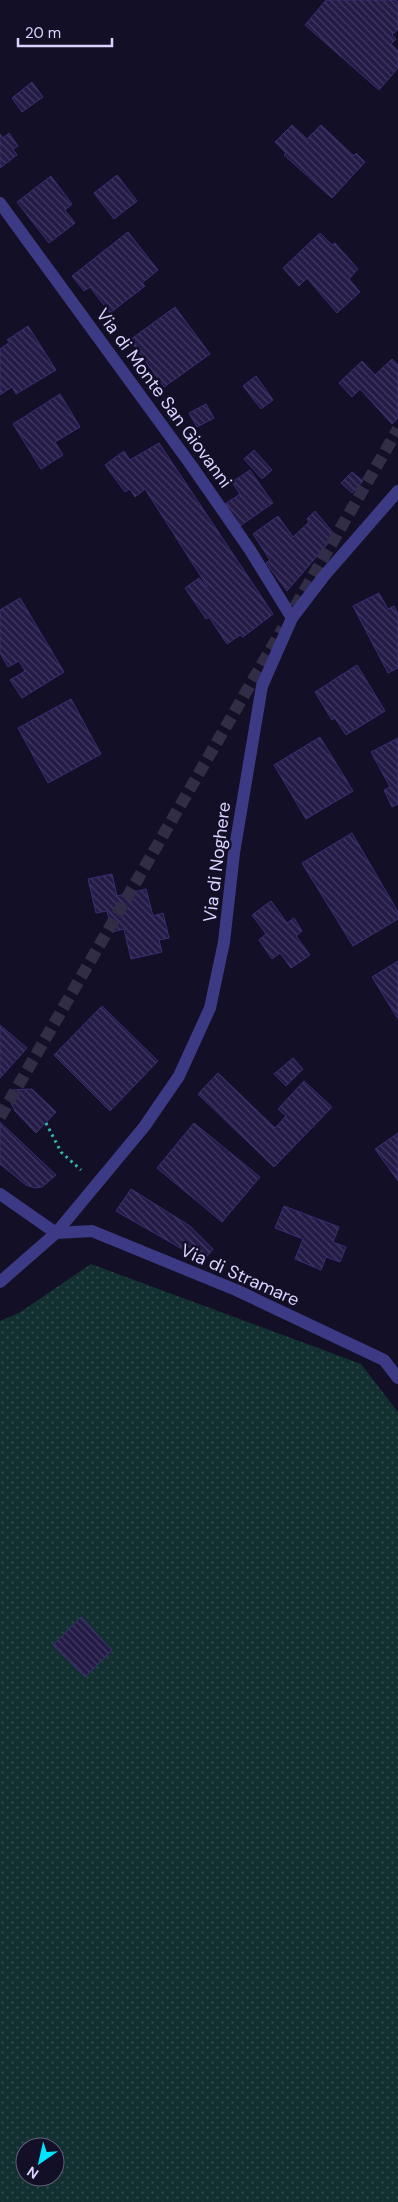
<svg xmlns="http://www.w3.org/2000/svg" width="398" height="2202" font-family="'DM Sans',sans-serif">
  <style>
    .grass { fill: url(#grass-dots); fill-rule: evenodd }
    .building { fill: url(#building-back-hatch); stroke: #3b2d73 }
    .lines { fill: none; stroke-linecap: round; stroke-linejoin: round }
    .primary-tunnel { stroke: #312d47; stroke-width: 12; stroke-dasharray: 12 6; stroke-linecap: butt }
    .path { stroke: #2fb8b0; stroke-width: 3; stroke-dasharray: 2.5 4; stroke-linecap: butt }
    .minor { stroke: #3d3a85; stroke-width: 12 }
    .labels { text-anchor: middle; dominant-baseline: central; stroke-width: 5; stroke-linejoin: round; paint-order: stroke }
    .street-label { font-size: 18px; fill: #d9d4ff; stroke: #130f26 }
  </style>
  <defs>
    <pattern id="grass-dots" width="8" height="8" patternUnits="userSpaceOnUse" patternTransform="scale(1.25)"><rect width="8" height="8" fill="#12302f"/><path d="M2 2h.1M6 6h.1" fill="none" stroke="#344d4e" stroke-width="1.8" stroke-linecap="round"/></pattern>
    <pattern id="building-back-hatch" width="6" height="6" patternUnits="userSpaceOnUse" patternTransform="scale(1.25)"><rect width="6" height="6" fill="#241b47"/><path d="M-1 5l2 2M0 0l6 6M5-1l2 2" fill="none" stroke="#433b63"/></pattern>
  </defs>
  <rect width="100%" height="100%" fill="#130f26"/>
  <!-- grass -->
  <path class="grass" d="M91,1264L361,1364L398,1412V2202H0V1321L19,1313ZM25,2147H55V2177H25Z"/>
  <!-- building -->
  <g class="building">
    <path d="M326,0H396L398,2V29L392,35L396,39L391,44L398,51V68L379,90L305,25Z"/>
    <path d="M32,82L43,97L22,112L12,98Z"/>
    <path d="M292,125L307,139L321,125L354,156L356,153L365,162L332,198L284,155L286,153L275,142Z"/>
    <path d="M9,133L18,146L13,149L17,155L0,168V134L3,138Z"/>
    <path d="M117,175L137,201L114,219L94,193Z"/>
    <path d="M51,176L72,204L65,210L75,223L49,243L17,202Z"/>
    <path d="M128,232L158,270L142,283L145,286L110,313L90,287L84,291L72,276Z"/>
    <path d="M320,233L332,245L335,243L358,269L349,279L360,292L337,313L307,278L299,286L283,268Z"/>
    <path d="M175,307L210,354L164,387L130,340Z"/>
    <path d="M28,326L56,370L16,394L12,387L0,395V349L10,342L7,340Z"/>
    <path d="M392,359L398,365V418L392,424L360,389L352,397L339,383L362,361L375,375Z"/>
    <path d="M256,376L273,400L261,409L243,386Z"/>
    <path d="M60,394L80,427L55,442L63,455L41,469L13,424Z"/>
    <path d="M206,404L214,418L197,427L189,413Z"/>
    <path d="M159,443L273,614L243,637L240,635L227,644L209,617L206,619L185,588L199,578L206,587L207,586L145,489L135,497L130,489L125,492L105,465L124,451L130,460Z"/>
    <path d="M254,450L272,470L262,479L244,459Z"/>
    <path d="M250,470L273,503L240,526L225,504L240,494L232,482Z"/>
    <path d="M352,472L363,481L352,493L341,483Z"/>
    <path d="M315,511L335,535L287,591L266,563L270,560L253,534L278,516L293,537L309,522L307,519Z"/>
    <path d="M379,593L388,609L394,606L398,614V668L388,673L353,606Z"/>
    <path d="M20,598L64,672L22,698L10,680L25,671L19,661L8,667L0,653V610Z"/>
    <path d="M357,665L385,711L346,735L335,718L332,720L315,692Z"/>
    <path d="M71,699L101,754L48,783L18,728Z"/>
    <path d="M320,737L353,791L306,819L274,765Z"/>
    <path d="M398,738V804L392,807L384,790L390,787L371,752Z"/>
    <path d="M352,833L398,912V919L353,946L302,863Z"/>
    <path d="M112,874L117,896L146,889L153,916L163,913L169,938L159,940L162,952L131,959L124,929L112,932L107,911L96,913L88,879Z"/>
    <path d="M271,901L287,923L294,918L302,931L296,936L310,955L291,968L280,953L272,959L259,940L266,934L252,915Z"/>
    <path d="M398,961V1019L372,977Z"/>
    <path d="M102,1006L158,1061L110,1111L54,1055Z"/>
    <path d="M0,1025L27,1048L0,1078Z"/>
    <path d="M293,1058L303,1069L286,1086L274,1074Z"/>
    <path d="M218,1073L275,1128L286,1116L278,1109L304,1081L332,1107L274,1167L198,1094Z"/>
    <path d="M32,1089L56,1112L36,1133L15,1111L11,1103V1090Z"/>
    <path d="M0,1122L56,1175L42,1187L35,1188L26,1185L0,1164Z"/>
    <path d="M194,1123L260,1177L222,1222L157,1168Z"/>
    <path d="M398,1133V1181L375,1149Z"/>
    <path d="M131,1189L190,1226L213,1249L203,1261L116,1211Z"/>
    <path d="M284,1206L339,1227L333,1242L346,1247L340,1262L326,1257L321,1270L295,1259L303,1239L275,1228Z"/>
    <path d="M81,1617L112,1650L85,1677L53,1645Z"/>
  </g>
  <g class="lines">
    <!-- primary-tunnel -->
    <g class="primary-tunnel">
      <path d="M295,607L398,429"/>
      <path d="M0,1117L283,628"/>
    </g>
    <!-- path -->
    <path class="path" d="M46,1123L61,1152L81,1170"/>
    <!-- minor -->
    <g class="minor">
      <path d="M0,203L191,465L250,550L292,618"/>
      <path d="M0,1194L56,1233"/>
      <path d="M56,1233L92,1231L236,1290L384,1360L398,1378"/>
      <path d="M0,1282L56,1233L144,1127L179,1076L210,1008L224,942L234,853L262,686L292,618L324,576L398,491"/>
    </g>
  </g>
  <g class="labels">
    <!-- street labels -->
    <g class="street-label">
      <text transform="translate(164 398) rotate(54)">Via di Monte San Giovanni</text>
      <text transform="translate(217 862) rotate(-83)">Via di Noghere</text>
      <text transform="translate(240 1275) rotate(24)">Via di Stramare</text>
    </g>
  </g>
  <!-- north arrow -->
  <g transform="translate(40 2162) rotate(214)"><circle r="24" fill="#130f26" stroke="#625e7d"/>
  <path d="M0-4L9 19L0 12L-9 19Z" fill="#00e5ff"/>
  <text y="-8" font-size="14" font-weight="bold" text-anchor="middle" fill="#d9d4ff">N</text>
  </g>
  <!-- scale -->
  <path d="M18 38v8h94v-8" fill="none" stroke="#d9d4ff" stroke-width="2.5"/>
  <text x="25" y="38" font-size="15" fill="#d9d4ff" stroke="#130f26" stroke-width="4" paint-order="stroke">20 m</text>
</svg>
